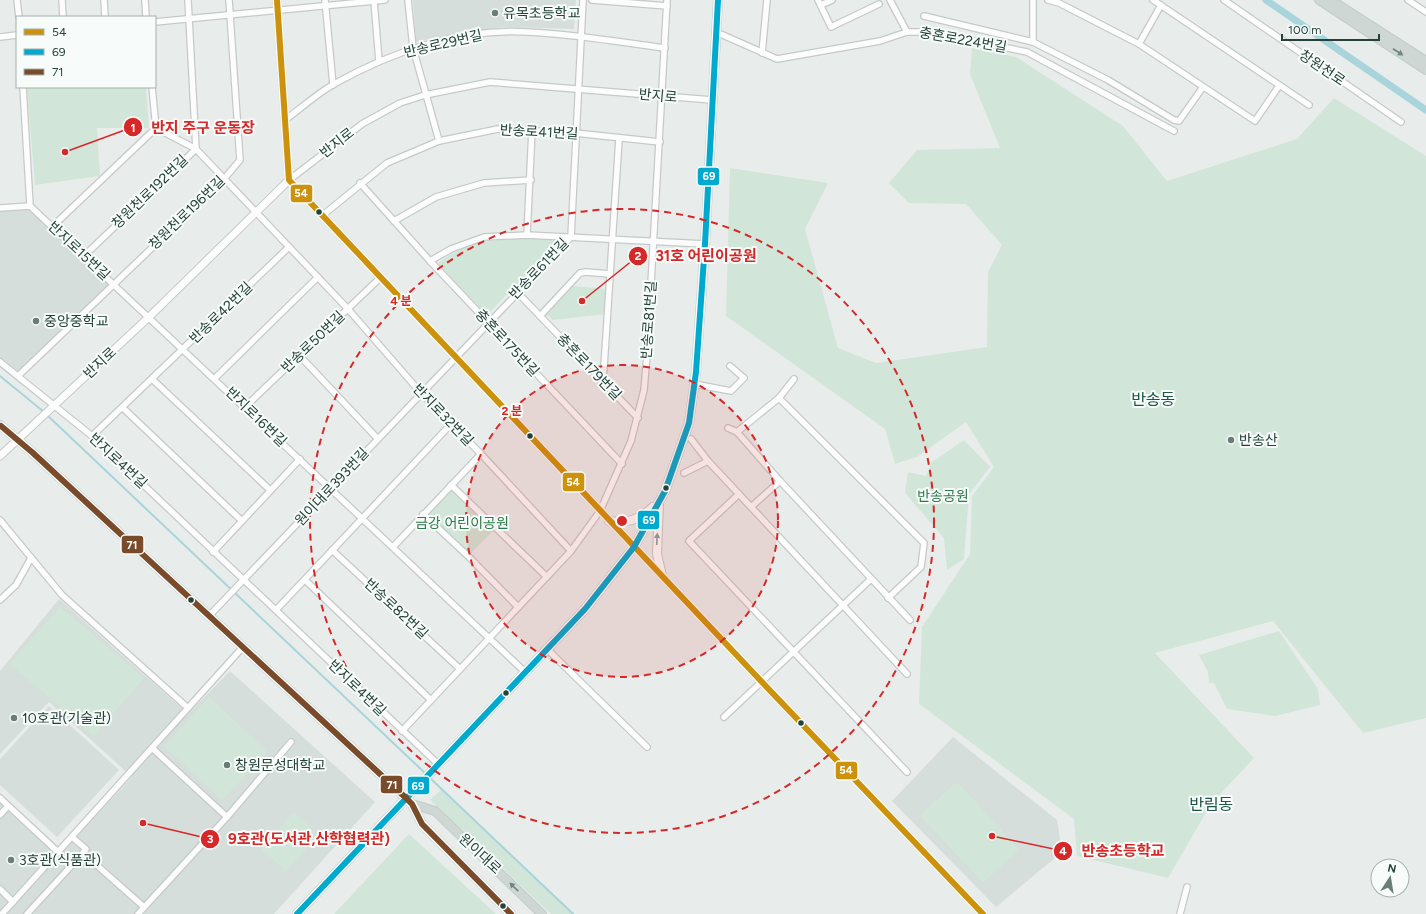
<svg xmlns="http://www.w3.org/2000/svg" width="1426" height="914" font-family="Figtree,'Noto Sans KR',sans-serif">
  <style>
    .built { fill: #d6dedb }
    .green { fill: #d1e6d8 }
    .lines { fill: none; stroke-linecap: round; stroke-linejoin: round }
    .stream { stroke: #a9d4db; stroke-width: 2 }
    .canal { stroke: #a9d4db; stroke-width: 7 }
    .minor-casing { stroke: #c5cac8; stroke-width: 8 }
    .tertiary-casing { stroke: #c5cac8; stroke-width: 9 }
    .secondary-casing { stroke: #c3cbc8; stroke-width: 10 }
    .primary-casing { stroke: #c3ccc9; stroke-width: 10 }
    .minor { stroke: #fcfcfc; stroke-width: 5.5 }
    .tertiary { stroke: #fcfcfc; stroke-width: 7 }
    .secondary { stroke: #fcfcfc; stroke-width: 8 }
    .primary { stroke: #cfd7d5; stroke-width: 8 }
    .bus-1-casing { stroke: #f7fbf9; stroke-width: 9 }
    .bus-2-casing { stroke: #f7fbf9; stroke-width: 9 }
    .bus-3-casing { stroke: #f7fbf9; stroke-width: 9 }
    .bus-1 { stroke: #cd920c; stroke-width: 6 }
    .bus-2 { stroke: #00a9ce; stroke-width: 6 }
    .bus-3 { stroke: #7a4b2a; stroke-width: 6 }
    .oneway { fill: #718580 }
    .oneway2 { fill: #909f9b }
    .ring { fill: none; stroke: #d62828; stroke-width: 2; stroke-dasharray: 7 5 }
    .poi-dot { fill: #697e78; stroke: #f7fbf9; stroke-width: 1.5 }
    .bus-dot { fill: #24423a; stroke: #f7fbf9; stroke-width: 1.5 }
    .labels { text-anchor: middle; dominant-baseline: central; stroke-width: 4; stroke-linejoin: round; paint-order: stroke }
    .poi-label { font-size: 14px; fill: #24423a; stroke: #f7fbf9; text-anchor: start }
    .street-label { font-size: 14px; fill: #24423a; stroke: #f7fbf9 }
    .park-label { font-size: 14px; fill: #2d7a4b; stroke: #f7fbf9 }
    .quarter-label { font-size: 16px; fill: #1f5548; stroke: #f7fbf9 }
    .centre { fill: #d62828; stroke: #f7fbf9; stroke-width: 2 }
    .ring-label { font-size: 12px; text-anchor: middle; font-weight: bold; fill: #d62828; stroke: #f7fbf9; stroke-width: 4; stroke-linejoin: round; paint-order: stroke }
    .leader { fill: none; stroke: #d62828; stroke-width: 1.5 }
    .callout-dot { fill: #d62828; stroke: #f7fbf9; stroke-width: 1.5 }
    .mark-label { font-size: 12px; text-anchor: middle; font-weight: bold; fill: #fff }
    .callout-label { font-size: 15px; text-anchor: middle; font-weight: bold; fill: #d62828; stroke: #f7fbf9; stroke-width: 4; stroke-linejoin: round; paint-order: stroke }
    .line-badge { stroke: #f7fbf9; stroke-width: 1.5 }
    .badge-label { font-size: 11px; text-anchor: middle; font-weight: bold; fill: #fff }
  </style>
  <rect width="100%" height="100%" fill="#e8edeb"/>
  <!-- built -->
  <g class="built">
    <path d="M413,0H576L574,29L504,27L463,32L416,42Z"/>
    <path d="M31,209L110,284L18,373L0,359V210Z"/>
    <path d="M59,599L188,714L230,671L375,802L274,914H0V793L63,851L132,777L49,702L0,754V671Z"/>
    <path d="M49,706L119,770L57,837L0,785V759Z"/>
    <path d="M953,737L1057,820L1062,852L996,907L892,801Z"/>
  </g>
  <!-- green -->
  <g class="green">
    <path d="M972,48L1016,57L1123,126L1167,181L1297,139L1334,98L1426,156V718L1363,733L1273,621L1155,653L1254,758L1211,804L1168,878L1077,856L1074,819L919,704L922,627L970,554L972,496L994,467L966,422L917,457L895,464L885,429L726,316L730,168L828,183L805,229L838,348L876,363L987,347L988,272L1002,245L966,204L909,203L889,183L917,150L1000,148L970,74Z"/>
    <path d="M27,87H146L149,128H97L100,176L35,185Z"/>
    <path d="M527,238L561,239L486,316L438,263C470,240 489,241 527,238Z"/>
    <path d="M571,286L608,289L606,314L553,320L545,313Z"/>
    <path d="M964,440L990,467L969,494L964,559L947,570L944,538L905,493L908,472L926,476L932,462Z"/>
    <path d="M451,488L495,529L469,555L426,515Z"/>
    <path d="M60,607L144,678L94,736L10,664Z"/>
    <path d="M1279,631L1318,689L1320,705L1275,716L1227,709L1214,683H1209L1208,672L1199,655Z"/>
    <path d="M209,697L268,752L222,800L164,746Z"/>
    <path d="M957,782L1019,849L983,883L920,815Z"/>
    <path d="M442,789L575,914H551L430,800Z"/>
    <path d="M294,812L319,835L286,871L261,849Z"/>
    <path d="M409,834L496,914H334Z"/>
  </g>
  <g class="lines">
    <!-- stream -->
    <g class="stream">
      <path d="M0,376L44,412"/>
      <path d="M47,415L426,774"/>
      <path d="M429,777L573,914"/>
    </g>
    <!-- canal -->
    <path class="canal" d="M1266,0L1426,110"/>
    <!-- minor casing -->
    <g class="minor-casing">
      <g id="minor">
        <path d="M17,0L19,17"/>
        <path d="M62,0L63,17"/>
        <path d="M104,0L105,17"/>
        <path d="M145,0L146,17"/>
        <path d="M325,0L333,85"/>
        <path d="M408,0L413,48L439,141"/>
        <path d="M592,0L667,6"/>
        <path d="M818,0L831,27L879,4"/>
        <path d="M890,0L907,32"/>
        <path d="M1048,0L1059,3L1139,44L1255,121L1279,86"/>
        <path d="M1153,0L1309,105"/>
        <path d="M1224,0L1401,122"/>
        <path d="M1408,0L1426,12"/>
        <path d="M374,1L379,61"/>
        <path d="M821,5L832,0"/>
        <path d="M924,16L1033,42V0"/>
        <path d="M155,22L385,0"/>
        <path d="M716,32L777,59L880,41L907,32H930L1027,52L1174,131"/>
        <path d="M0,37L17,35"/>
        <path d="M1033,42L1108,80L1174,120L1179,121L1203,87"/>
        <path d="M1139,44L1161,5"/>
        <path d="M762,53L767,0"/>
        <path d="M23,87L30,206"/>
        <path d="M285,120C301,108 317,94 334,84C391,52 460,28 527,32C573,34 619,42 665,48"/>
        <path d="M156,128L196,149L348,309L421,393L481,454L571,551"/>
        <path d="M289,180L362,124L400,103L425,95L490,82L712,100"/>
        <path d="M360,183L430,261L622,464"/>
        <path d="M0,208L30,206L524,671"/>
        <path d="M323,215L387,163L439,141L498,129L575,133L660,142"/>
        <path d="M394,221L436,197L484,183L531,180"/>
        <path d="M53,226L156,128L152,87"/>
        <path d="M527,235L532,130"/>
        <path d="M84,256L196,149L188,0"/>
        <path d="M430,261L451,249L484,237L527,235L705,244"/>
        <path d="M517,292L638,418"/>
        <path d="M540,316L580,273L586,272L610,274"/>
        <path d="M300,356L377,438"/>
        <path d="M0,362L92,436L438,764"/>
        <path d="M18,376L224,179L240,160L229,0"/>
        <path d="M215,378L318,277"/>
        <path d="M152,379L270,490"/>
        <path d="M794,379L779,398L924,543L921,567L888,598"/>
        <path d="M603,382L619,139"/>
        <path d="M694,384L731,391L744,378L730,366"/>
        <path d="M245,407L381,277"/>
        <path d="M123,408L242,521"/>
        <path d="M728,428L737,432L780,481L910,620"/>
        <path d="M737,432L779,398"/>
        <path d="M92,436L289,247"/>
        <path d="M691,439L708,461L907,674"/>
        <path d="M684,473L708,461"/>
        <path d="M451,485L547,577"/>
        <path d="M739,494L689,541L907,772"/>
        <path d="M751,507L780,481"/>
        <path d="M423,514L469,557L518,607"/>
        <path d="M0,520L62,595L188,708"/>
        <path d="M393,547L481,454"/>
        <path d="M332,550L460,669"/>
        <path d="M213,552L300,459"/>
        <path d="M305,580L431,700"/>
        <path d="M0,600L16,585L31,558"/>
        <path d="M276,610L452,423"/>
        <path d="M209,616L571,237L583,0"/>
        <path d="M547,649L647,747"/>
        <path d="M724,717L871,579"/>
        <path d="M402,731L571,551L600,511L631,441L644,390L647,355L667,0"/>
        <path d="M0,798L58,852"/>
        <path d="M0,815L8,806"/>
        <path d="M227,817L291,742"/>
        <path d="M72,837L86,849L83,853"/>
        <path d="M0,889L13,902"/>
        <path d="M2,914L243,647"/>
        <path d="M27,914L83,853L144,907"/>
        <path d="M138,914L227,817L152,748"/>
        <path d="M1180,914L1187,887"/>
      </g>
    </g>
    <!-- tertiary casing -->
    <g class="tertiary-casing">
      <g id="tertiary">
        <path d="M277,0L289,180L761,681L983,914"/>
        <path d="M0,456L149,317L289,180"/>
      </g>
    </g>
    <!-- secondary casing -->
    <g class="secondary-casing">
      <g id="secondary">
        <path d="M659,504L657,554L662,576"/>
        <path d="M609,521C628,524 640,519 653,507"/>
        <path d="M297,914L585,609L634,547L665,491L689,423L696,372L705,244L718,0"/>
      </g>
    </g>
    <!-- primary casing -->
    <g class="primary-casing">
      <g id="primary">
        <path d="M1319,0L1426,70"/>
        <path d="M1331,0L1426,61"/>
        <path d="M0,425L33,453L406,798L412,804L422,824L511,914"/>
        <path d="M412,804L435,811L542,914"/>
      </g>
    </g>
    <!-- minor -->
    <use href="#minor" class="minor"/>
    <!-- tertiary -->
    <use href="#tertiary" class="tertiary"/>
    <!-- secondary -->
    <use href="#secondary" class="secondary"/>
    <!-- primary -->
    <use href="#primary" class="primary"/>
    <!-- bus-1 casing -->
    <g class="bus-1-casing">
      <path id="bus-1" d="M277,0L289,180L761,681L983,914"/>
    </g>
    <!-- bus-2 casing -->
    <g class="bus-2-casing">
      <path id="bus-2" d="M297,914L585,609L634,547L665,491L689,423L696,372L705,244L718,0"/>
    </g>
    <!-- bus-3 casing -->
    <g class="bus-3-casing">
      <path id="bus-3" d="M1,426L33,453L406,798L412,804L422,824L511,914"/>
    </g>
    <!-- bus-1 -->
    <use href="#bus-1" class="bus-1"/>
    <!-- bus-2 -->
    <use href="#bus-2" class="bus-2"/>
    <!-- bus-3 -->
    <use href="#bus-3" class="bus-3"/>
  </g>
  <!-- one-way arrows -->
  <defs><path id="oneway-solid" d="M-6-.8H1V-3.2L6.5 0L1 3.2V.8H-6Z"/></defs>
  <g class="oneway">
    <use href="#oneway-solid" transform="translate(1398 52) rotate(33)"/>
    <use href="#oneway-solid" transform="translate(514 887) rotate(-136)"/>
  </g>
  <use class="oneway2" href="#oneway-solid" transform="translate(657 539) rotate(-87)"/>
  <!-- distance rings -->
  <circle cx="622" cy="521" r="156" fill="#d62828" fill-opacity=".12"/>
  <g class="ring">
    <circle cx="622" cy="521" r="156"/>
    <circle cx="622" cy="521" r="312"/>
  </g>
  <!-- markers -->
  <g class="poi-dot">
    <circle cx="495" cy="13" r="4"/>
    <circle cx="36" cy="321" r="4"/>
    <circle cx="1231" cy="440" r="4"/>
    <circle cx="14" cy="718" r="4"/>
    <circle cx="227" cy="765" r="4"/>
    <circle cx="11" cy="860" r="4"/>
  </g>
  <g class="bus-dot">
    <circle cx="319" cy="212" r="3.5"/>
    <circle cx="530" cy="436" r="3.5"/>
    <circle cx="666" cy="488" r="3.5"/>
    <circle cx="191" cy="600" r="3.5"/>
    <circle cx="506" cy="693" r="3.5"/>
    <circle cx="801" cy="723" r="3.5"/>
    <circle cx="503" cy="906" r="3.5"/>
  </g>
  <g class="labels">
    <!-- poi labels -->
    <g class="poi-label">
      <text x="503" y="13">유목초등학교</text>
      <text x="44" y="321">중앙중학교</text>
      <text x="1239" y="440">반송산</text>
      <text x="22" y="718">10호관(기술관)</text>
      <text x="235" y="765">창원문성대학교</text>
      <text x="19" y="860">3호관(식품관)</text>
    </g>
    <!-- street labels -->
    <g class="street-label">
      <text transform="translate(963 40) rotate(10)">충혼로224번길</text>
      <text transform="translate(443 44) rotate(-13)">반송로29번길</text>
      <text transform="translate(1322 68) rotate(34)">창원천로</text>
      <text transform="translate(658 96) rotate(5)">반지로</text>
      <text transform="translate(539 132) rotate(3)">반송로41번길</text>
      <text transform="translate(337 143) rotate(-38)">반지로</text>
      <text transform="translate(150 192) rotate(-44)">창원천로192번길</text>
      <text transform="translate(187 213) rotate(-44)">창원천로196번길</text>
      <text transform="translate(79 251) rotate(43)">반지로15번길</text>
      <text transform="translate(539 269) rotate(-46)">반송로61번길</text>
      <text transform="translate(221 313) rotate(-44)">반송로42번길</text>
      <text transform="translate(649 320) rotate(-86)">반송로81번길</text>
      <text transform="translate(313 342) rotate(-44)">반송로50번길</text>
      <text transform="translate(507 343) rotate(47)">충혼로175번길</text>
      <text transform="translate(100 363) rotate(-43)">반지로</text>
      <text transform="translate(589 367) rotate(46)">충혼로179번길</text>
      <text transform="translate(443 415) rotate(46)">반지로32번길</text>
      <text transform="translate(256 417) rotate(44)">반지로16번길</text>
      <text transform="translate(118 461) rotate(43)">반지로4번길</text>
      <text transform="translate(332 487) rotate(-47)">원이대로393번길</text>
      <text transform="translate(396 609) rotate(43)">반송로82번길</text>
      <text transform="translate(357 688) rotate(44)">반지로4번길</text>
      <text transform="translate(480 854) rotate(43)">원이대로</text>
    </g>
    <!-- park labels -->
    <g class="park-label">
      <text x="943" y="496">반송공원</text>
      <text x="462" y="523">금강 어린이공원</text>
    </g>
    <!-- quarter labels -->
    <g class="quarter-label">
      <text x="1153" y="399">반송동</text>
      <text x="1211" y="804">반림동</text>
    </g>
  </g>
  <circle cx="622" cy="521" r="6" class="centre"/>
  <g class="ring-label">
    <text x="401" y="305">4 분</text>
    <text x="512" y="415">2 분</text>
  </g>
  <!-- callouts -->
  <path class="leader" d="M65 152L133 127M582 301L638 256M143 823L210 839M992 836L1063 851"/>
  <g class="callout-dot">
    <circle cx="65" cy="152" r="4"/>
    <circle cx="582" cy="301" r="4"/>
    <circle cx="143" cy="823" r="4"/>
    <circle cx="992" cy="836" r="4"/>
    <circle cx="133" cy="127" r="10"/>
    <circle cx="638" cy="256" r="10"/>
    <circle cx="210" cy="839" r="10"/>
    <circle cx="1063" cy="851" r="10"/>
  </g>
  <g class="mark-label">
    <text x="133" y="132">1</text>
    <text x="638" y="260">2</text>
    <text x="210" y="843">3</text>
    <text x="1063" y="855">4</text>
  </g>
  <g class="callout-label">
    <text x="203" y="133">반지 주구 운동장</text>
    <text x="706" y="261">31호 어린이공원</text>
    <text x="309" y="844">9호관(도서관,산학협력관)</text>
    <text x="1123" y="856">반송초등학교</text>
  </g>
  <g class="line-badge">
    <rect x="697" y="167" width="23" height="19" rx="4" fill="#00a9ce"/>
    <rect x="290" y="184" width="23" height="19" rx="4" fill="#cd920c"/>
    <rect x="562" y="472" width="23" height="20" rx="4" fill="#cd920c"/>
    <rect x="637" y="510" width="23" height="20" rx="4" fill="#00a9ce"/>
    <rect x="121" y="535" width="23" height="19" rx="4" fill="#7a4b2a"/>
    <rect x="835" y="761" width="23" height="19" rx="4" fill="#cd920c"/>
    <rect x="380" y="775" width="23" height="19" rx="4" fill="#7a4b2a"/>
    <rect x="407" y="776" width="23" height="19" rx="4" fill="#00a9ce"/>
  </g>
  <g class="badge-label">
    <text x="709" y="180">69</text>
    <text x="301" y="197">54</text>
    <text x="573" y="486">54</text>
    <text x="649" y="524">69</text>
    <text x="132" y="549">71</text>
    <text x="846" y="774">54</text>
    <text x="392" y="789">71</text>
    <text x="418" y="790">69</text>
  </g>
  <!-- legend -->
  <rect x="16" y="16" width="140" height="72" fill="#f7fbf9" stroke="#a3b1ad"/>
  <rect x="24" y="29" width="20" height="6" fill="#cd920c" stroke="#a3b1ad"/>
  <text x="52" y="36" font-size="12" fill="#24423a">54</text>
  <rect x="24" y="49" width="20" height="6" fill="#00a9ce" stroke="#a3b1ad"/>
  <text x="52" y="56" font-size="12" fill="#24423a">69</text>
  <rect x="24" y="69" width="20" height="6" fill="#7a4b2a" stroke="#a3b1ad"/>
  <text x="52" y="76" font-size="12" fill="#24423a">71</text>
  <!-- north arrow -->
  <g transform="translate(1390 878) rotate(12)"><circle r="19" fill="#f7fbf9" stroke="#a3b1ad"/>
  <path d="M0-3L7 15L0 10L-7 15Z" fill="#697e78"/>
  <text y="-6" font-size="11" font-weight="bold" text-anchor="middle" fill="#24423a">N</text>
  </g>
  <!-- scale -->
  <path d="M1282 34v6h97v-6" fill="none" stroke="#24423a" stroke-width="2"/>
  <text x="1288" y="34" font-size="12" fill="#24423a" stroke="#f7fbf9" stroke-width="3" paint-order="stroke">100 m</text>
</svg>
